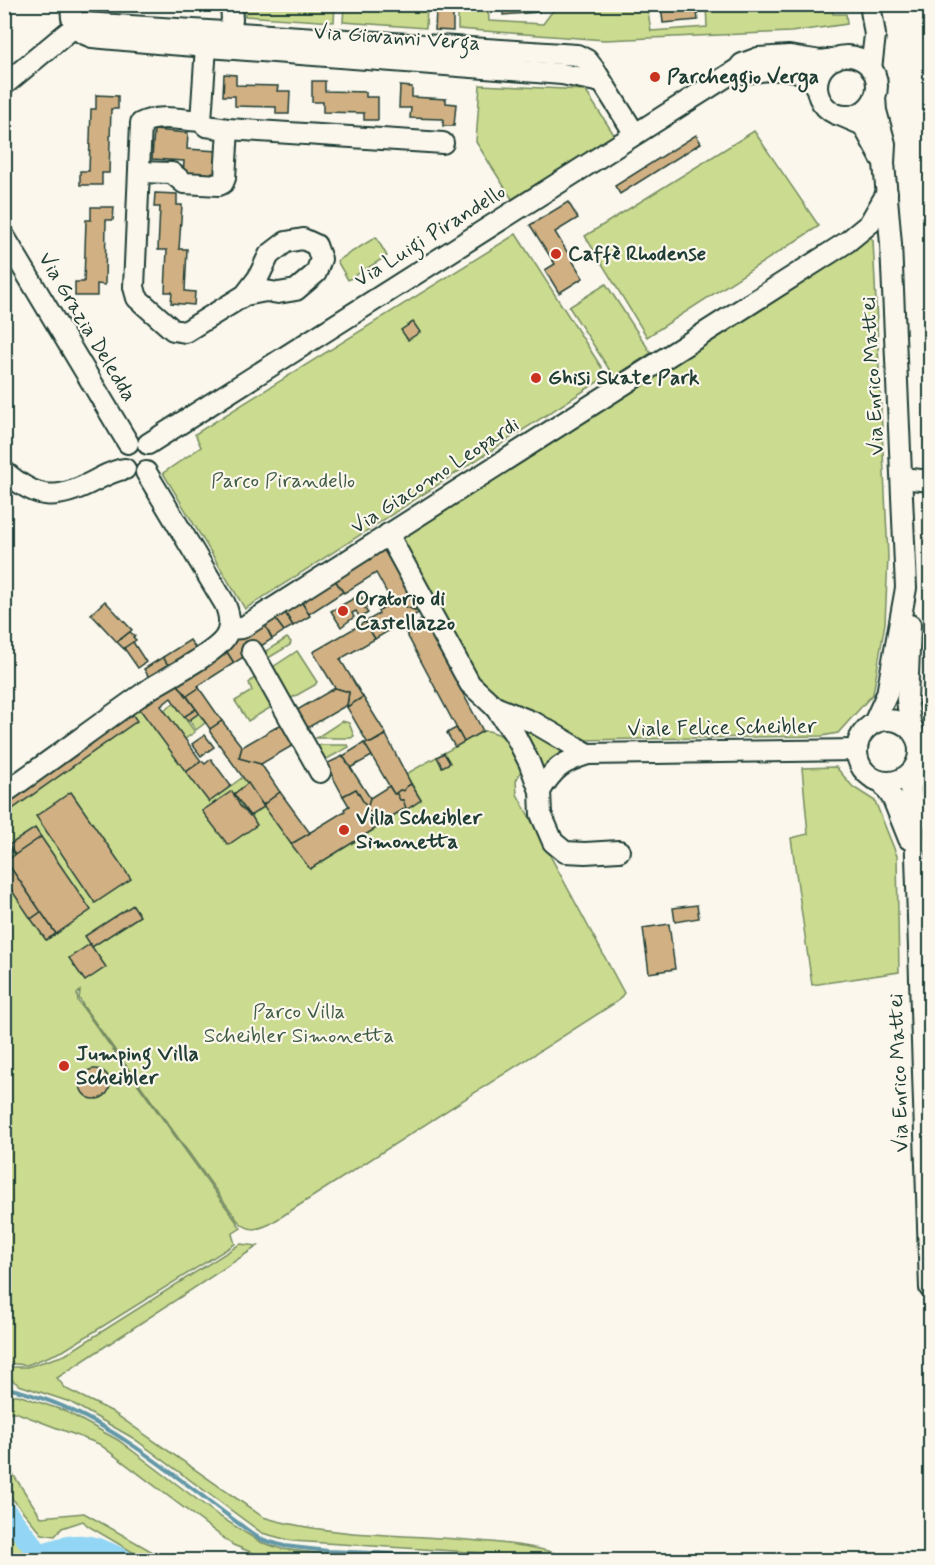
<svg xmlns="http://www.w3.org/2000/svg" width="935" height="1565" font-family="Mynerve,sans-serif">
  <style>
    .green { fill: #cbdb8f; stroke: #758c62; stroke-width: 1.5 }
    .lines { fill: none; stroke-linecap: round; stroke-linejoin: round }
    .stream { stroke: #6498a7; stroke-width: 4 }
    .river { stroke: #92d5f4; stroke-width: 22 }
    .building { fill: #d1b184; stroke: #1f3d34; stroke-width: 1.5 }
    .minor-casing { stroke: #1f3d34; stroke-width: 24 }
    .minor { stroke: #fbf7ec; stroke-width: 20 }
    .poi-dot { fill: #c8321e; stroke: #fbf7ec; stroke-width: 2 }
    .labels { text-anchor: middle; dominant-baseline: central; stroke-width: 4.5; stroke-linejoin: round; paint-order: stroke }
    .street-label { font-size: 21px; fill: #1f3d34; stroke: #fbf7ec }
    .poi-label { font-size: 21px; font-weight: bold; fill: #1f3d34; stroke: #fbf7ec; text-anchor: start }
    .park-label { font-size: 21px; fill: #415d46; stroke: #fbf7ec }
  </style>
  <rect width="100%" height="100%" fill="#fbf7ec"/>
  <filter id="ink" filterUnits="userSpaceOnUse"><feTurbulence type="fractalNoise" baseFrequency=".0167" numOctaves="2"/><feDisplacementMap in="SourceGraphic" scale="12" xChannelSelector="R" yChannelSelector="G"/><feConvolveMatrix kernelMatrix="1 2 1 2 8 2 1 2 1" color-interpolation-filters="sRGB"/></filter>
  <g filter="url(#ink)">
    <!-- green -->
    <g class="green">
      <path d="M269,4L321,8V5H335L334,22L245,16L244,5Z"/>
      <path d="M344,5H427L426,28L343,22Z"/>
      <path d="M449,5H488L489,21L543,24L557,5H647L651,31L707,27L706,5H832L833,14H846L847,24L791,32L605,40L458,29V6Z"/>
      <path d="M480,85L585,90L615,136L512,199L476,142Z"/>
      <path d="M754,131L819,226L647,337L585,236Z"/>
      <path d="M516,234L607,376L245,609L163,473L201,447L195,434Z"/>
      <path d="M867,234L873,240L888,557L885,623L873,694L838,733L822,736L578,740L485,690L469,668L399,537Z"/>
      <path d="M376,237L387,256L348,280L337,261Z"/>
      <path d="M606,284L651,353L614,377L569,307Z"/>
      <path d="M287,638L291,642L290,645L270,657H267L265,654L266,651Z"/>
      <path d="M297,651L317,682L315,685L290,699L270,669Z"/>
      <path d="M255,677L257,678L275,705L248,721L235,701L252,691L249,683Z"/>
      <path d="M174,703L195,732L185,739L164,710Z"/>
      <path d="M138,706L209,802L243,777L310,869L378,827L377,825L421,800L406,774L483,731H489L498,734L507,740L521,765V771L516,781L517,794L624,993L618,1001L270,1224C257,1230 249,1232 238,1221L84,1007L79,998L80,991L77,994L78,1001L241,1228L232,1234L235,1244L63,1351L27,1365L5,1363V802Z"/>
      <path d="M199,713L205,723L196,730L189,720Z"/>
      <path d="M506,715L575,751L540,785Z"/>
      <path d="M342,721L349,723L354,736L351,738H316Z"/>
      <path d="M313,745H348L349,747L323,761Z"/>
      <path d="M836,767L853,787L875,801L897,856L899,972L812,985L791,838L808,834L802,768Z"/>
      <path d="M240,1244L258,1246L57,1378L66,1389L111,1411L263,1517C292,1526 322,1530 353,1533C389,1536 549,1539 567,1560H531L486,1553L292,1541L262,1533L133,1438L70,1402L19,1385L12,1380L5,1381V1367H27L65,1355Z"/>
      <path d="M5,1395H18L65,1411L118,1440L219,1516L260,1542L282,1549L324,1554L465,1560H271L233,1545L99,1444L15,1412H5Z"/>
      <path d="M5,1462L41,1517L84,1513L167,1560H146L88,1526L83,1521L62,1528L55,1536L42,1534L5,1490Z"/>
      <path d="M4,1521L34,1560H11L5,1551Z"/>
    </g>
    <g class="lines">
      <!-- stream -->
      <g class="stream">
        <path d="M4,1388C18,1389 31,1395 44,1399C125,1428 190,1490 260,1539L284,1546L328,1551L490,1558L510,1560"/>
        <path d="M40,1555L43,1560"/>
      </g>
      <!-- river -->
      <path class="river" d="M4,1510L40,1555C78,1542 87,1542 123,1560"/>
    </g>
    <!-- building -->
    <g class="building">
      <path d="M503,4H539V12L503,15Z"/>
      <path d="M661,4H696L698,20L663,23Z"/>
      <path d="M436,10H453V31L435,30Z"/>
      <path d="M224,74L236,75V85L278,86L277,91H290L289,114H276V107L235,106V96H223Z"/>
      <path d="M312,81H325V91L366,92V97H378V120H364V113L323,112V102H312Z"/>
      <path d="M400,86L412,87V97L446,99V103L456,104L454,126H443V119L410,118L411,108H399Z"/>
      <path d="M96,95L118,96V109H111L109,173H102V185H80V171H89L91,109H96Z"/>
      <path d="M154,130L188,133L187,149L218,151L216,178L183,176L184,161L152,159Z"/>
      <path d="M696,135L701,143L620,194L615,186Z"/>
      <path d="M155,193L177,194V205H182L179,249H187L185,291L195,292L194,305L171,303L172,292H165L167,250H158L160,207H154Z"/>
      <path d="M568,202L578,218L555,232L583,278L559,293L545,270L555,264L530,225Z"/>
      <path d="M91,207H114L113,220H106L105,285L97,284V296H75V282H84L86,220H91Z"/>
      <path d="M413,322L420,332L408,340L401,330Z"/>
      <path d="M383,544L420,612L392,602L376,573L344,593L332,576Z"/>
      <path d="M332,576L343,592L309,614L299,598Z"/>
      <path d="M360,595L368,607L365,609L368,613L360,618L356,611L352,613L354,617L341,627L331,611Z"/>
      <path d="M299,598L310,616L293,626L283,609Z"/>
      <path d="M105,601L132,630L117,642L91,614Z"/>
      <path d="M392,602L420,612L375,639L365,622L379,614L378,611Z"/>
      <path d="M283,609L293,626L284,631L272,615Z"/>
      <path d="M272,615L284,631L272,639L263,621Z"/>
      <path d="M423,619L483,731L464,742L404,629Z"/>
      <path d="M263,621L272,639L234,663L223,646Z"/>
      <path d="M365,622L375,639L340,659L363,697L347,707L349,692L335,688L313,652Z"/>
      <path d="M130,632L135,636L133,637L136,640L124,649L117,642Z"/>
      <path d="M190,640L197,650L169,668L163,657Z"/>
      <path d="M133,642L146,662L138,668L124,648Z"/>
      <path d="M223,646L234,663L198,686L199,688L187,696L173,678Z"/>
      <path d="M163,657L169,667L150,679L144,669Z"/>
      <path d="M173,678L196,709L184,717L171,698L161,706L201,761L186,772L136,704Z"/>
      <path d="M199,688L222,721L210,729L187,696Z"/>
      <path d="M335,688L349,692L347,705L302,731L292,713Z"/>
      <path d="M363,697L386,734L371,743L367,742L347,707Z"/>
      <path d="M196,709L199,713L188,721L185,716Z"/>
      <path d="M131,712L137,721L4,815V802Z"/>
      <path d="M222,721L242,747L239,758L261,764L280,792L263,805L210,732V729Z"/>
      <path d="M287,721L297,743L261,764L239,758L242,747Z"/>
      <path d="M456,728L464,742L455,747L447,733Z"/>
      <path d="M205,735L214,747L201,756L192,744Z"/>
      <path d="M386,735L411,784L406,787L404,791L400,790L396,793L397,794H394L364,743H371Z"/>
      <path d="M364,743L372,756L350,768L343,756Z"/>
      <path d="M444,753L450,763L442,767L437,757Z"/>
      <path d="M343,756L370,798L367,810L356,789L343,796L326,764Z"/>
      <path d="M211,759L231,786L209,802L186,772L202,761L205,764Z"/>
      <path d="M248,783L264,807L250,816L234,794Z"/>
      <path d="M411,784L421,800L406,810L403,800H400L396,793L400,790L404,791L406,787Z"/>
      <path d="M389,786L394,794H397L400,800H403L406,808L377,825L367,810L370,798Z"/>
      <path d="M356,789L378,827L310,869L291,844L345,811L344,809L349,806L343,796Z"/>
      <path d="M232,791L240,806L250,816L251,815L257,825L228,845L202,811Z"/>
      <path d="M71,792L131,879L95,903L36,816Z"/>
      <path d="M280,792L310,833L291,844L263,805Z"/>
      <path d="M35,828L41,837L15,855L9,845Z"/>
      <path d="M41,837L91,910L56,934L6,861Z"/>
      <path d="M6,861L41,912L31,919L4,879V862Z"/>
      <path d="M133,905L140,916L92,947L85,936Z"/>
      <path d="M697,905L699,918L675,922L673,908Z"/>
      <path d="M41,912L56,934L46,940L31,919Z"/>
      <path d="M669,924L675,969L649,973L643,928Z"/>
      <path d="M90,944L106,967L85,981L69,958Z"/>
      <circle cx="95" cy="1084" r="15"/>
    </g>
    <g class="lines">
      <!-- minor casing -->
      <g class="minor-casing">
        <g id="minor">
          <path d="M71,4L72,18"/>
          <path d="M870,4L875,35L871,69"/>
          <path d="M84,23L577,55L587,60L594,69L635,134"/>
          <path d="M82,33L92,37L157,43L562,74L601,82"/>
          <path d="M226,43L232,20L231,4"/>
          <path d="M206,46L201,121C183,120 158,114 141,123L134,287L137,298L147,307L173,330L185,332L245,295L266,291L278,293L296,290L316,273L321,259L316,245L303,239L286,242L269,255L258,278L245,295"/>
          <circle cx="847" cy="86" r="30"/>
          <path d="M740,71L745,73C770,70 801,62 816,87"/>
          <path d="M4,85L68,32"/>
          <path d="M842,116L863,125L881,158"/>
          <path d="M201,121L206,126L228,129L443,143"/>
          <path d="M139,172L172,173L184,183L219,185L223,183L225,178L228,129"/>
          <path d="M4,236L128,443"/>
          <path d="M148,444L738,69L742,64L758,58L789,56L821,61L835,59"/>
          <path d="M4,471C37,500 56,501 94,481C104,476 114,470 125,469"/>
          <path d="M902,478L930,481"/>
          <path d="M388,534L470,684L495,707L515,735L529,762L540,791L541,814L553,842L565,852L585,853L619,851"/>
          <path d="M910,625L907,700L910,722L914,733"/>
          <path d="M229,629L242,628L847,242L869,224L887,193"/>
          <path d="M252,651L320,772"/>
          <path d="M495,707L535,723L588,754L857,750"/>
          <circle cx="888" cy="751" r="31"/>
          <path d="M874,723L887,694L906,588L891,244L884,163L885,144L876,111L875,97"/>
          <path d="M915,768L911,789L915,825L930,1288"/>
          <path d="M882,782L893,799L909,839"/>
          <path d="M540,791C554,768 562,762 588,754"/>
          <path d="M4,793C53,759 102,722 151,688C170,676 212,655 224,639C232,628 230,616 225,604L146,472"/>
          <path d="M915,825L923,811L930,808"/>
        </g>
      </g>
      <!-- minor -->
      <use href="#minor" class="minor"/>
    </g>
  </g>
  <!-- markers -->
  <g class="poi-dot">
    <circle cx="655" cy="77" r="6"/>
    <circle cx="556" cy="254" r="6"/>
    <circle cx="536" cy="378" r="6"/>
    <circle cx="343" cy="611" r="6"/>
    <circle cx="344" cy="830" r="6"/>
    <circle cx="64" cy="1066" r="6"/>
  </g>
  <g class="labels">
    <!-- street labels -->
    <g class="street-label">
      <text transform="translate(397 38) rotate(4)">Via Giovanni Verga</text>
      <text transform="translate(430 236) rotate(-32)">Via Luigi Pirandello</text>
      <text transform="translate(87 327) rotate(59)">Via Grazia Deledda</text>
      <text transform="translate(873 376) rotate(-93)">Via Enrico Mattei</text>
      <text transform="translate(435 476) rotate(-33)">Via Giacomo Leopardi</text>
      <text transform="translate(722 728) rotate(-1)">Viale Felice Scheibler</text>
      <text transform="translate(899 1073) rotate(-92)">Via Enrico Mattei</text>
    </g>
    <!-- poi labels -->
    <g class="poi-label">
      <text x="667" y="77">Parcheggio Verga</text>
      <text x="568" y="254">Caffè Rhodense</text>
      <text x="548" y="378">Ghisi Skate Park</text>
      <text x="355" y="599">Oratorio di<tspan x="355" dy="24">Castellazzo</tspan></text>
      <text x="356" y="818">Villa Scheibler<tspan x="356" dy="24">Simonetta</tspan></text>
      <text x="76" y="1054">Jumping Villa<tspan x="76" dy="24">Scheibler</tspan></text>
    </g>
    <!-- park labels -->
    <g class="park-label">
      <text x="283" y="481">Parco Pirandello</text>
      <text x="299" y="1012">Parco Villa<tspan x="299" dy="24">Scheibler Simonetta</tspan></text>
    </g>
  </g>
  <!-- margin -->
  <rect width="935" height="1565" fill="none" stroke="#fbf7ec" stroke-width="24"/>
  <rect x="12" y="12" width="911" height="1541" fill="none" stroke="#1f3d34" stroke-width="2" filter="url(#ink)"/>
</svg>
